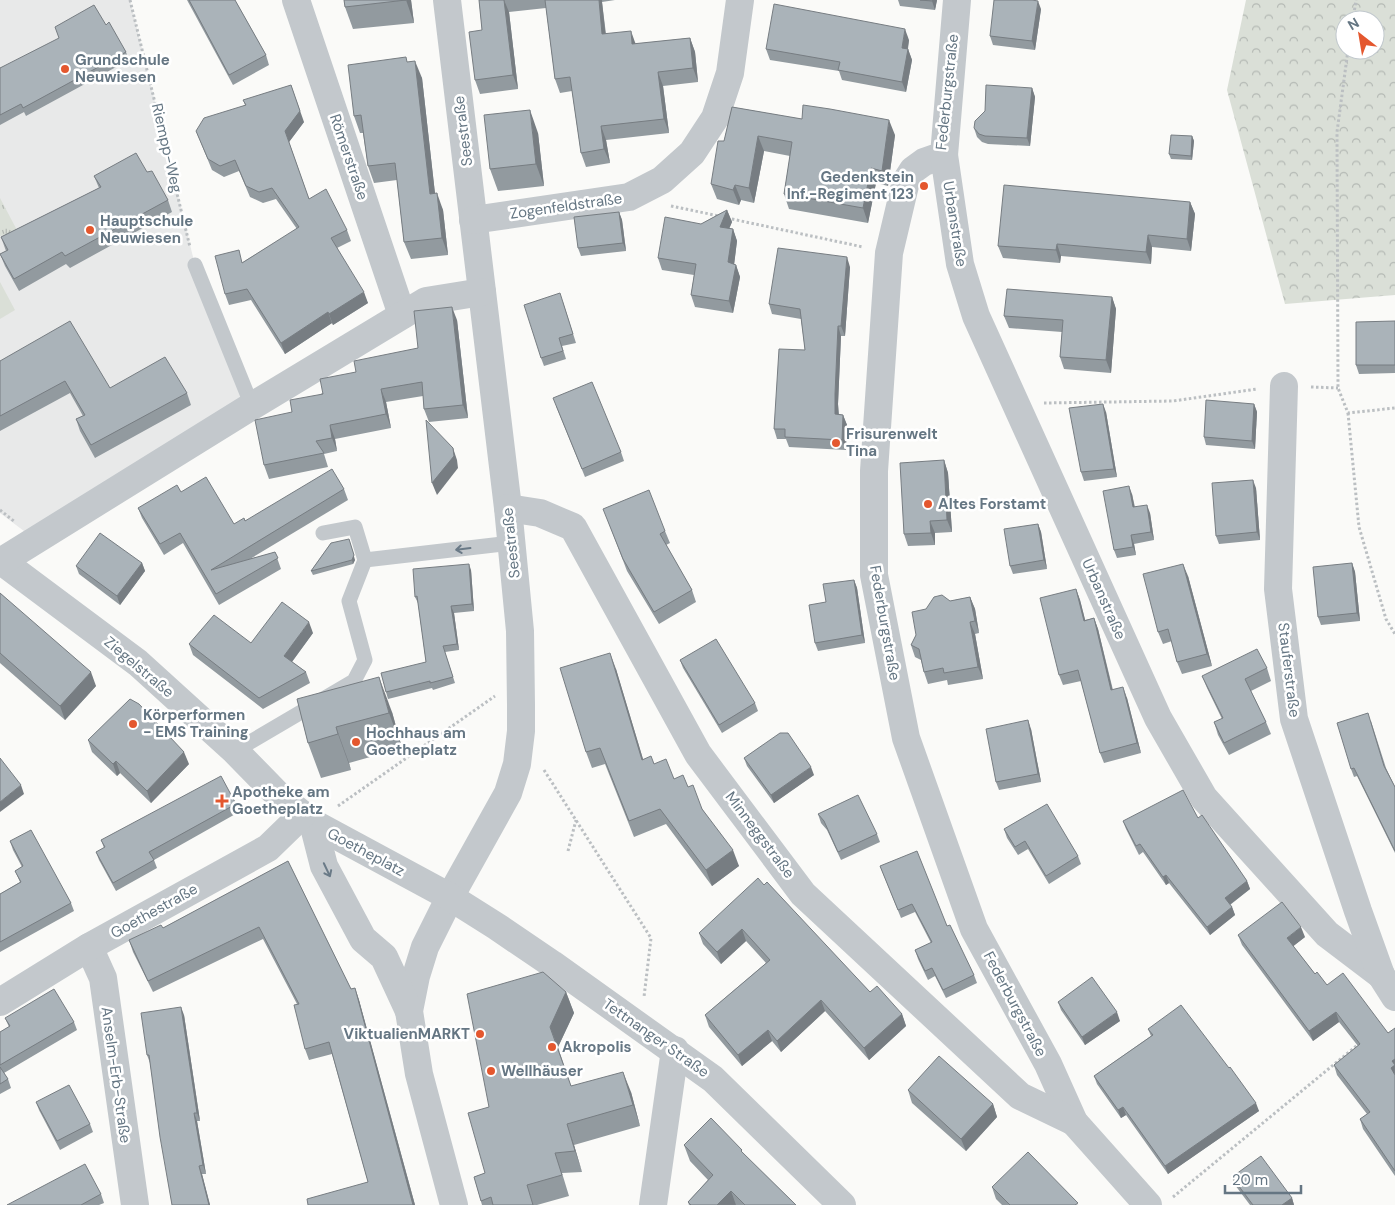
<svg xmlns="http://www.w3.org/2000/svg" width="1395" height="1205" font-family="'DM Sans',sans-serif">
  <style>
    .built { fill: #e8e9e9 }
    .grass { fill: url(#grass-tufts) }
    .forest { fill: url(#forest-crowns); fill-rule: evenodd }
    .pitch { fill: #dadfd7 }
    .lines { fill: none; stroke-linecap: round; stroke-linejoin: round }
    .path { stroke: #bbbfc2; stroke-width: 3; stroke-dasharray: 2.5 2.5; stroke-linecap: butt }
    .service { stroke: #c3c8cc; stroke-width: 15 }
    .minor { stroke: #c3c8cc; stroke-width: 28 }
    .wall { fill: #929a9f }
    .shaded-wall { fill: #777d82 }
    .building { fill: #aab3b9; stroke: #777d82 }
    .oneway { stroke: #6a7a87 }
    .poi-dot { fill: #e4572e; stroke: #fff; stroke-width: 2 }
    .labels { text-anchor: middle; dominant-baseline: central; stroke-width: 5; stroke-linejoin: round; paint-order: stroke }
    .poi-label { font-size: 15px; font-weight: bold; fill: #657683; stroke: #fff; text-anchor: start }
    .street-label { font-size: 15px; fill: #657683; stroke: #fff }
  </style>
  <defs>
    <pattern id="grass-tufts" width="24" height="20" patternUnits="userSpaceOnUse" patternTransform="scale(1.25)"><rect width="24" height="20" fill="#dadfd7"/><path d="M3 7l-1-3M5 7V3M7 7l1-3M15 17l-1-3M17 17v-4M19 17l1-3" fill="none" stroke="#b4b9b4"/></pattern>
    <pattern id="forest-crowns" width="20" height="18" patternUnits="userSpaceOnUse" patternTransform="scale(1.25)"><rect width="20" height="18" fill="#dadfd7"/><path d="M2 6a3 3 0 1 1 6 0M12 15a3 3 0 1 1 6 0" fill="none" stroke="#b4b9b4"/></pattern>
  </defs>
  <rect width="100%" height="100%" fill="#fafaf8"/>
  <!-- built -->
  <path class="built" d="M0,0H130L195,265L252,406L36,540L0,513Z"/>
  <!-- grass -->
  <path class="grass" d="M0,198L18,232L0,236Z"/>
  <!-- forest -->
  <path class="forest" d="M1246,0H1395V295L1285,304L1227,90ZM1345,20H1375V50H1345Z"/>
  <!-- pitch -->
  <path class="pitch" d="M0,282L15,310L0,319Z"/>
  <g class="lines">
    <!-- path -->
    <g class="path">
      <path d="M130,0L190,247"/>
      <path d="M1353,20L1356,0"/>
      <path d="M1348,50L1337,132L1338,388L1348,413L1395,408"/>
      <path d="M671,206L719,216"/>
      <path d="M727,218L863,247"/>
      <path d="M1311,387L1338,388"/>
      <path d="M1044,403L1173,401L1257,389"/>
      <path d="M1348,413L1359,527L1386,619L1395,634"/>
      <path d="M0,510L15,522"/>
      <path d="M544,770L651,938L644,997"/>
      <path d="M338,806L495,696"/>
      <path d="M568,851L576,820"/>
      <path d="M1173,1197L1360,1043"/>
    </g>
    <!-- service -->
    <g class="service">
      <path d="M195,265L252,406"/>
      <path d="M365,560L511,543"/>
      <path d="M235,751L354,681L365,660L349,601L365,560L355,527L323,533"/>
    </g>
    <!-- minor -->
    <g class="minor">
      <path d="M296,0L402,315"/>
      <path d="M447,0L508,508L520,631L521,705V731L517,764L508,793L450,897L425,947L416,976L409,1011L419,1074L454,1205"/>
      <path d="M957,0L944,155L924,162L913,170L906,181L889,253L874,471V575L906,738L974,929L1048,1064L1074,1122L1148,1205"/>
      <path d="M944,155L960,264L976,316L1158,718L1204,798L1327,934L1381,975"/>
      <path d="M473,220L629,197L662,180L692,153L715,118L730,73L740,0"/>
      <path d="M1284,386L1278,589L1294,719L1358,911L1381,975L1395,997"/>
      <path d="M508,508L540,513L573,527L698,754L803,894L1020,1096L1074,1122"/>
      <path d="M0,560L138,663L235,751L278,795L313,823L450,897L496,926L552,964L713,1079L842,1205"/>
      <path d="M2,561L252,406L426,301L482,292"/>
      <path d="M313,823L324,866L363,939L384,957L409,1011"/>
      <path d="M89,947L103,978L135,1205"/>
      <path d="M0,1002L89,947L268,848L302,815"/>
      <path d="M653,1205L675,1050"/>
    </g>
  </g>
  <!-- wall -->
  <g class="wall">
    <path d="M187,0H235L266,55L269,65L233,85Z"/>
    <path d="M344,0H411L414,23L353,29L345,7Z"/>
    <path d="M479,0H615L602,2L606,34L635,44L690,38L695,52L698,82L663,86L669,133L606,140L610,163L586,167L581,153L572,91L560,93L555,79L546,8L509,12L518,89L480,94L475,80L482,30Z"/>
    <path d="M898,0H937L935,10L900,6Z"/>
    <path d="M1041,9L1035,50L993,45L990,36Z"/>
    <path d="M106,25L126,52L129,60L26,116L24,112L0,125V68Z"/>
    <path d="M909,40L908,49L912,60L906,92L842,80L839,71L770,60L766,49Z"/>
    <path d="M408,62L422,78L435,194L443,210L448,255L411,259L404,242L397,180L374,183L368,166L363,133H360L354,116Z"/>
    <path d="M1032,88L1035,97L1030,146L988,144L982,142L977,137L974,128Z"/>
    <path d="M243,100L304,122L289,142L309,199L347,230L351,241L337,248L368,303L333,325L332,323L285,354L251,300L229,305L225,294L243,262L297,229L276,199L263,203L250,197L239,171L224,177L212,170L196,131L245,105Z"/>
    <path d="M732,107L895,135L888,186L876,183L868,223L789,209L784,194L790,156L764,151L754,203L741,200L739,205L717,199L711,184L724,141Z"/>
    <path d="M538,133L544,186L498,191L490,169Z"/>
    <path d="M1192,136L1194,141L1192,160L1171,159L1169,154Z"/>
    <path d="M147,172L168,200L172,212L70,268L66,264L19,291L5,266L0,254L6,251L1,237L99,188L94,176Z"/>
    <path d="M1190,202L1195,214L1191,251L1152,247L1151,264L1061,256L1060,263L1003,258L998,246Z"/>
    <path d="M727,210L732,222L729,228L733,229L737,241L734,264L736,265L740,277L733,313L695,307L691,295L694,275L662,270L658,258L701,224Z"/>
    <path d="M619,212L622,220L626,251L581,256L578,248Z"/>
    <path d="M850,267L845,336H841L838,404L839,414L843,415L847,425L846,450L789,447L786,439H777L774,429L805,350L801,319L772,314L769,304Z"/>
    <path d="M1112,297L1116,309L1111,373L1064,369L1060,357L1062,332L1009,328L1004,316Z"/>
    <path d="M563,302L576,343L562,346L566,359L544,366L541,358Z"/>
    <path d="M457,320L468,418L429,422L424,409L423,396L386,402L391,428L335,439L337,451L324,454L328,467L269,479L264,465L292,412L356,372L418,348Z"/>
    <path d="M1395,321V373L1359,374L1356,365Z"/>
    <path d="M0,361L110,388L187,393L191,405L95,458L80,431L76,419L83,416L70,393L0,431Z"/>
    <path d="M1254,404L1257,412L1255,449L1206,445L1204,437Z"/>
    <path d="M556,406L621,452L624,461L585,477Z"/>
    <path d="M1106,412L1117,477L1084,481L1081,472Z"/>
    <path d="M944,460L948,473L952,532L935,533V545L908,546L904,534Z"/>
    <path d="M1256,488L1260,540L1219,544L1216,536Z"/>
    <path d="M344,489L348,500L250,559L275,552L281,569L219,605L183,543L164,555L142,518L138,508L181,492L234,524Z"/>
    <path d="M1132,494L1135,507L1150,513L1154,540L1134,544L1136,555L1117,558L1114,550Z"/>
    <path d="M608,521L665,531L670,543L666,545L692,590L696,602L659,624L627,571Z"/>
    <path d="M1038,524L1041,532L1047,569L1013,574L1010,566Z"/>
    <path d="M331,543L355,560L353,564L313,575L311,571Z"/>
    <path d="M142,563L145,571L120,605L79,574L76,566Z"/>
    <path d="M1352,563L1355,572L1360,621L1321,625L1318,617Z"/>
    <path d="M471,570L474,611L454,613L459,650L445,652L455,683L433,690L432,688L388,699L386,692L426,662L418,603L415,597Z"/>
    <path d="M1188,576L1212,666L1182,674L1177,662L1172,641L1163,644L1158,632Z"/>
    <path d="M854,580L857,588L865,643L818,651L815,643L826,602Z"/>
    <path d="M1076,589L1080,600L1085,620L1094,618L1098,629L1113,690L1127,698L1141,753L1104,763L1100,753L1081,681L1063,685L1059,675Z"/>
    <path d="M0,593L96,686L65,720L0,663Z"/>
    <path d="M970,597L975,609L979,633L975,634L983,679L948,685L947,680L928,684L924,672L921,660L915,657L911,645L916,635L926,609L950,601Z"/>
    <path d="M313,633L292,662L306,672L310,683L263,709L193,655L189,644L251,643Z"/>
    <path d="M680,660L755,703L758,711L722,733L683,668Z"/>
    <path d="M1267,668L1271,681L1251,691L1266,722L1271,734L1229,755L1218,735L1214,722L1222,719L1207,688L1202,676Z"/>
    <path d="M616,669L643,759L654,764L674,779L688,787L739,866L712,886L666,824L634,837L605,764L592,768L586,752Z"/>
    <path d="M297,699L392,712L402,748L349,763L351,770L321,778L308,743Z"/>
    <path d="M1371,721L1386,768L1395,787V853L1357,776L1354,777L1351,769Z"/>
    <path d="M1031,729L1041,782L999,790L996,782Z"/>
    <path d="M88,740L189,764L151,803L120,773L117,776L92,752Z"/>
    <path d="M744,758L814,775L774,803L747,766Z"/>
    <path d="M236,804L239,812L154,860L157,868L116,891L99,860L96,852L104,848L101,840Z"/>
    <path d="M818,814L877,834L880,842L841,860L827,830L821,823Z"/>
    <path d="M1198,818L1247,881L1250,889L1230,905L1232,907L1235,915L1210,935L1169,883L1166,885L1143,852L1139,855L1126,829L1123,821Z"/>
    <path d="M1004,829L1078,856L1081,864L1049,884L1028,849L1018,855L1007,838Z"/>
    <path d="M10,841L71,903L74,911L0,952V894L20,882L15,871L22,867L13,850Z"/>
    <path d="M288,861L351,989L355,988L359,1000L415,1205H308L368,1182L332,1054L309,1060L305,1049L297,1004L263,939L153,992L133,952L129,940L163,928Z"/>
    <path d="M880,866L947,926L974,975L977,983L946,998L935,976L928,980L918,959L915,950L931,943L915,912L901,918Z"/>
    <path d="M764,885L870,992L902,1014L906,1026L869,1060L825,1011L781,1052L772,1041L742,1066L709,1027L705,1015L766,963L746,941L721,964L703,944L699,933Z"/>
    <path d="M1238,935L1305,937L1293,946L1315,974L1327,985L1388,1033L1395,1029V1176L1363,1129L1360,1119L1367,1114L1337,1075L1334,1065L1358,1046L1339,1022L1313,1041L1242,945Z"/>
    <path d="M566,992L574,1013L558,1047L571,1086L631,1092L640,1126L574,1145L582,1172L562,1173L569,1196L537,1205H482L474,1177L485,1173L489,1107Z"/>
    <path d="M1058,1002L1120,1021L1085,1045L1061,1010Z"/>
    <path d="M184,1015L200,1121H197L206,1174H202L210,1205H172L150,1063L147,1055Z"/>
    <path d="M5,1018L74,1022L77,1030L4,1073L8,1079L11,1088L0,1094V1032L9,1027Z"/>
    <path d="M1148,1029L1229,1068L1259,1111L1168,1174L1126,1115L1121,1118L1097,1084L1094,1076L1151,1036Z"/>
    <path d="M908,1090L993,1104L997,1117L966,1151L912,1103Z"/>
    <path d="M36,1102L90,1124L93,1132L60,1150L39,1110Z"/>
    <path d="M684,1145L743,1154L796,1205H689L688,1202L708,1180L690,1161Z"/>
    <path d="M1232,1177L1292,1198L1294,1205H1250L1235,1185Z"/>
    <path d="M992,1187L1079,1205H1002L996,1199Z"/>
    <path d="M101,1194L104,1203L99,1205H7Z"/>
  </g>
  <!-- shaded-wall -->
  <g class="shaded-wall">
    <path d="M406,0H411L414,23Z"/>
    <path d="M504,0L509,12L518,89L513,75Z"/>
    <path d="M599,0H602V2L607,48L602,34Z"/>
    <path d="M933,0H937L935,10L932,1Z"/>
    <path d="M1038,1L1041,9L1035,50L1032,41Z"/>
    <path d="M905,29L909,40L906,59L902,48Z"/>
    <path d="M631,31L636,45L632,44Z"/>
    <path d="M690,38L695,52L698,82L693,68Z"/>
    <path d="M908,49L912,60L906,92L902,82Z"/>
    <path d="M415,61L422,78L437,211L430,194Z"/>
    <path d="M658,72L663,86L669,133L664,119Z"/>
    <path d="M291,85L304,122L289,142L285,131Z"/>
    <path d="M1032,88L1035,97L1030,146L1027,138Z"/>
    <path d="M530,110L538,133L544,186L536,164Z"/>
    <path d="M889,120L895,135L888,186L882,171Z"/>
    <path d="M601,126L606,140L610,163L604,149Z"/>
    <path d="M758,136L764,151L754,203L749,188Z"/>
    <path d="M1192,136L1194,141L1192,160L1191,156Z"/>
    <path d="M871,168L876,183L868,223L863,208Z"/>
    <path d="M735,185L741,200L739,205L733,190Z"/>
    <path d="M437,193L443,210L448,255L442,238Z"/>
    <path d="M1190,202L1195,214L1191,251L1187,239Z"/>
    <path d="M727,210L732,222L725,239L720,227Z"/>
    <path d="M619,212L622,220L626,251L623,243Z"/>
    <path d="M733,229L737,241L733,274L728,262Z"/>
    <path d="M1148,235L1152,247L1151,264L1146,252Z"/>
    <path d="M1057,244L1061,256L1060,263L1056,250Z"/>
    <path d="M847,257L850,267L845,336L841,326Z"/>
    <path d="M736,265L740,277L733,313L729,301Z"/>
    <path d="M364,292L368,303L333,325L329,314Z"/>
    <path d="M1112,297L1116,309L1111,373L1106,360Z"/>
    <path d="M452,307L457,320L468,418L463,405Z"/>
    <path d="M328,312L332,323L285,354L281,343Z"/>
    <path d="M838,326L841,336L838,404L839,424L835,414V394Z"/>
    <path d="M381,389L386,402L391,428L386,414Z"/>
    <path d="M1103,404L1106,412L1117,477L1114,469Z"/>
    <path d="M1254,404L1257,412L1255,449L1252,441Z"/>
    <path d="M843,415L847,425L846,450L842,440Z"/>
    <path d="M330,425L335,439L337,451L332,438Z"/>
    <path d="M453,448L457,460L458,468L437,495L432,483Z"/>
    <path d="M944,460L948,473L952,532L947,520Z"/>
    <path d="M1253,480L1256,488L1260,540L1257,532Z"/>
    <path d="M1129,486L1132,494L1136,516L1133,507Z"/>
    <path d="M1147,505L1150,513L1154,540L1151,532Z"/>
    <path d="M930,521L935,533V545L931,533Z"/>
    <path d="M1038,524L1041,532L1047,569L1044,560Z"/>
    <path d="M1131,535L1134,544L1136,555L1133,547Z"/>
    <path d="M349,539L355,560L353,564L352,560Z"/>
    <path d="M142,563L145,571L120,605L117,596Z"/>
    <path d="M1352,563L1355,572L1360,621L1357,613Z"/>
    <path d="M469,564L471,570L474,611L472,604Z"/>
    <path d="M1183,564L1188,576L1212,666L1207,654Z"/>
    <path d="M854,580L857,588L865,643L862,635Z"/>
    <path d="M1076,589L1080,600L1088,631L1084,621Z"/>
    <path d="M970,597L975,609L979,633L975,621Z"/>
    <path d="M451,606L454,613L459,650L457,644Z"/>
    <path d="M1094,618L1098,629L1115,701L1111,690Z"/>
    <path d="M309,622L313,633L288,667L284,656Z"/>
    <path d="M970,622L975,634L983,679L978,667Z"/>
    <path d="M610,653L616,669L648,776L642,760Z"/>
    <path d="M91,672L96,686L65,720L60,706Z"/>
    <path d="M379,677L392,712L402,748L389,713Z"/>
    <path d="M1123,687L1127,698L1141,753L1137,743Z"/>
    <path d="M1028,720L1031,729L1041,782L1038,774Z"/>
    <path d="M336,727L349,763L351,770L338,734Z"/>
    <path d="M184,752L189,764L151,803L147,791Z"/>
    <path d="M116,761L120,773L117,776L113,764Z"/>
    <path d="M811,767L814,775L774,803L771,795Z"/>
    <path d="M21,785L24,794L0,812V802Z"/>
    <path d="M733,850L739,866L712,886L706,870Z"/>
    <path d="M1166,875L1169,883L1166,885L1163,877Z"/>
    <path d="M1247,881L1250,889L1228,906L1225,898Z"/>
    <path d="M1232,907L1235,915L1210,935L1207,927Z"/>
    <path d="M1301,927L1305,937L1291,948L1287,938Z"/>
    <path d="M742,929L746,941L721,964L717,952Z"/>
    <path d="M355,988L359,1000L415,1205H413Z"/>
    <path d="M566,992L574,1013L558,1047L550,1027Z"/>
    <path d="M821,1000L825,1011L781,1052L777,1041Z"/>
    <path d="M181,1007L184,1015L200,1121L197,1113Z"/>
    <path d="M1117,1012L1120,1021L1085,1045L1082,1037Z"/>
    <path d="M1336,1012L1339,1022L1313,1041L1309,1031Z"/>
    <path d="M902,1014L906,1026L869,1060L864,1048Z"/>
    <path d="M768,1030L772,1041L742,1066L738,1055Z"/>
    <path d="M1395,1059V1078L1391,1068L1392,1061Z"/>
    <path d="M623,1072L631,1092L640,1126L633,1105Z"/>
    <path d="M1256,1103L1259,1111L1168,1174L1165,1166Z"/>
    <path d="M993,1104L997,1117L966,1151L961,1139Z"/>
    <path d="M1123,1107L1126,1115L1121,1118L1118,1110Z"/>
    <path d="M194,1113L197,1121L206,1174L203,1165Z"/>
    <path d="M567,1124L574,1145L582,1172L575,1151Z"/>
    <path d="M199,1166L202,1174L210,1205H209Z"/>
    <path d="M731,1191L736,1205H717Z"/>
    <path d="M1292,1198L1294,1205H1282Z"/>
  </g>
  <!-- building -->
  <g class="building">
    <path d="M189,0H235L266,55L229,75Z"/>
    <path d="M344,0H406L345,7Z"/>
    <path d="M479,0H504L513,75L475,80L469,32L482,30Z"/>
    <path d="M545,0H599L602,34L631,31L632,44L690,38L693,68L658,72L664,119L601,126L604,149L581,153L570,77L555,79Z"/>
    <path d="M920,0H933L932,1Z"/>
    <path d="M994,0H1032L1038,1L1032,41L990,36Z"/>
    <path d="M774,4L905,29L902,48L908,49L902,82L838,70L840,62L766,49Z"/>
    <path d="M94,5L106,25L109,22L126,52L23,108L21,104L0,115V68L59,38L55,27Z"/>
    <path d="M406,57L407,62L415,61L430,194L437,193L442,238L404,242L395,163L368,166L361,115L354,116L348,65Z"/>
    <path d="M291,85L300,111L285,131L309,199L326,189L347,230L331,238L364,292L329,314L328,312L281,343L247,289L225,294L215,256L239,250L242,263L299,227L272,188L259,192L246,186L235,160L220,166L208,159L196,131L204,118L246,105L243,100Z"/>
    <path d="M986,85L1032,88L1027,138L985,136L979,134L974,128L975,121L985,111Z"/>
    <path d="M803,105L830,109L889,120L882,171L871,168L863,208L784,194L792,142L758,136L749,188L735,185L733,190L711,184L718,141H724L732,107L802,119Z"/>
    <path d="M530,110L536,164L490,169L484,115Z"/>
    <path d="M1171,135L1192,136L1191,156L1169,154Z"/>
    <path d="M136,153L147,172L152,171L168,200L65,256L62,252L14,279L0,254L8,250L1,237L101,187L94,176Z"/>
    <path d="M1004,185L1190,202L1187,239L1148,235L1146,252L1057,244L1056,250L998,246Z"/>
    <path d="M727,210L720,227L733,229L728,262L736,265L729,301L691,295L696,264L658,258L665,217L701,224Z"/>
    <path d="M619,212L623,243L578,248L574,217Z"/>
    <path d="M778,248L847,257L841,326H838L835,394V414L843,415L842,440L785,437V429H774L779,349L805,350L800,309L769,304Z"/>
    <path d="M1007,289L1112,297L1106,360L1060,357L1063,320L1004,316Z"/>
    <path d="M560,293L573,334L559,338L563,351L541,358L524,305Z"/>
    <path d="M452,307L463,405L424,409L422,382L381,389L386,414L330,425L332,438L316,441L324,453L264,465L255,420L292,412L290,400L323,394L320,379L356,372L354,361L418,348L414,311Z"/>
    <path d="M70,321L110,388L165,357L187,393L91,445L76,419L85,415L65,381L0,416V361Z"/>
    <path d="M1395,321V365H1356V322Z"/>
    <path d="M592,382L621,452L582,469L553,398Z"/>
    <path d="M1206,400L1254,404L1252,441L1204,437Z"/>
    <path d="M1103,404L1114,469L1081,472L1069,408Z"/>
    <path d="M426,420L453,448L454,456L432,483Z"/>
    <path d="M944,460L947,520L930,521L931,533L904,534L900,463Z"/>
    <path d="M332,469L344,489L211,570L275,552L278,558L216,594L180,533L160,544L138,508L177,485L181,492L206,477L234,524L244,518L245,521Z"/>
    <path d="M1253,480L1257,532L1216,536L1212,483Z"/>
    <path d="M1129,486L1133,507L1147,505L1151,532L1131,535L1133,547L1114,550L1103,491Z"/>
    <path d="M649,490L665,531L660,534L692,590L654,612L623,559L603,509Z"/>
    <path d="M1038,524L1044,560L1010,566L1004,529Z"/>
    <path d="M100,533L142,563L117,596L76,566Z"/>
    <path d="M349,539L354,555L352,560L311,571L331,543Z"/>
    <path d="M1352,563L1357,613L1318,617L1313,567Z"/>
    <path d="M469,564L472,604L451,606L457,644L443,646L453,677L430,683V681L386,692L381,673L426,662L417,596L415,597L413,569Z"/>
    <path d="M1183,564L1207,654L1177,662L1168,629L1158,632L1143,574Z"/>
    <path d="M854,580L862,635L815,643L809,605L826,602L823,584Z"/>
    <path d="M1076,589L1084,621L1094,618L1111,690L1123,687L1137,743L1100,753L1078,670L1059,675L1040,598Z"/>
    <path d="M0,593L91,672L60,706L0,653Z"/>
    <path d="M942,595L950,601L970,597L975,621L970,622L978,667L944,673L943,668L924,672L919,649L911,645L916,635L912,612L926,609L934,597Z"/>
    <path d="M282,602L309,622L284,656L306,672L259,698L189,644L214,615L251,643Z"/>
    <path d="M716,639L755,703L719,725L680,660Z"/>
    <path d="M1257,649L1267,668L1245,679L1266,722L1224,743L1214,722L1223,718L1202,676Z"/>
    <path d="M610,653L642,760L651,756L654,764L666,759L674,779L683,775L688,787L693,785L702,809L733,850L706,870L660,809L629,821L600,748L586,752L560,668Z"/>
    <path d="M379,677L389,713L336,727L338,734L308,743L297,699Z"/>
    <path d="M130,699L139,704L184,752L147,791L116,761L113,764L88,740Z"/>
    <path d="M1368,713L1384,766L1395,787V851L1354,768L1351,769L1337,723Z"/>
    <path d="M1028,720L1038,774L996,782L986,729Z"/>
    <path d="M780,733H788L811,767L771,795L744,758Z"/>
    <path d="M0,758L21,785L0,802Z"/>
    <path d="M221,776L236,804L149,852L154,860L113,883L96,852L105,847L101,840Z"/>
    <path d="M1183,790L1198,818L1202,815L1247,881L1225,898L1232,907L1207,927L1166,875L1163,877L1140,844L1136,846L1123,821Z"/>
    <path d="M858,795L877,834L838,852L824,821L818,814Z"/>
    <path d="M1047,804L1078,856L1046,876L1025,841L1015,847L1004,829Z"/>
    <path d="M31,830L71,903L0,942V894L21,882L15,871L23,866L10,841Z"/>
    <path d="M917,851L947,926L950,925L974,975L943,990L932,968L925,971L915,950L932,942L912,904L898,910L880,866Z"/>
    <path d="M288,861L351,989L355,988L413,1205H308L307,1199L368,1182L329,1042L305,1049L294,1005L299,1004L259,927L148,981L129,940L161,925L163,928Z"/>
    <path d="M758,878L764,885L767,882L870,992L877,986L902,1014L864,1048L821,1000L777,1041L768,1030L738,1055L705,1015L770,960L742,929L717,952L699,933Z"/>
    <path d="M1282,902L1301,927L1287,938L1315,974L1317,972L1327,985L1343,973L1388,1033L1395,1028V1059L1392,1061L1395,1065L1391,1068L1395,1075V1171L1360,1119L1370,1112L1334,1065L1360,1044L1336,1012L1309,1031L1238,935Z"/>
    <path d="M543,972L566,992L550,1027L571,1086L623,1072L633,1105L567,1124L575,1151L555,1153L562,1175L527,1185L533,1205H493L491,1197L481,1201L474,1177L485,1173L468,1113L489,1107L467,994Z"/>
    <path d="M1092,977L1117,1012L1082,1037L1058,1002Z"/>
    <path d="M54,989L74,1022L0,1065V1032L10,1026L5,1018Z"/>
    <path d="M1181,1005L1229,1068L1230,1067L1256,1103L1165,1166L1123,1107L1118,1110L1094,1076L1153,1035L1148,1029Z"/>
    <path d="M181,1007L197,1113H194L203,1165L199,1166L209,1205H172L160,1137L149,1055H147L141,1013Z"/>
    <path d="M939,1056L993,1104L961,1139L908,1090Z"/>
    <path d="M0,1067L8,1079L0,1084Z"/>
    <path d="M69,1085L90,1124L57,1141L36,1102Z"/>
    <path d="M711,1118L742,1150L741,1151L796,1205H745L731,1191L717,1205H691L688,1202L713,1175L684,1145Z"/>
    <path d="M1028,1152L1078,1203L1075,1205H1010L992,1187Z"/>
    <path d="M1261,1156L1292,1198L1282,1205H1253L1232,1177Z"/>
    <path d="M85,1164L101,1194L81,1205H7Z"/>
  </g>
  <!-- one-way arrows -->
  <defs><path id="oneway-shaft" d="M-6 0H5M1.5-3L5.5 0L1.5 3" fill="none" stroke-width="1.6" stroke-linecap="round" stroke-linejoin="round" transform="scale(1.25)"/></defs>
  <g class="oneway">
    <use href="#oneway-shaft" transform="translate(463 549) rotate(173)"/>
    <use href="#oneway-shaft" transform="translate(327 870) rotate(65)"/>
  </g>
  <!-- markers -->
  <g class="poi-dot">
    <circle cx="65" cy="69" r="5"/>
    <circle cx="924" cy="186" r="5"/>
    <circle cx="90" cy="230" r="5"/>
    <circle cx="836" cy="443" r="5"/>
    <circle cx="928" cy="504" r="5"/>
    <circle cx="133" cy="724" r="5"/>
    <circle cx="356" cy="742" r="5"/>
    <path d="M219.5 793.5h5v5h5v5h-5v5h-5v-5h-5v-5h5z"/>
    <circle cx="480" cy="1034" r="5"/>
    <circle cx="552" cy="1047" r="5"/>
    <circle cx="491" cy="1071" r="5"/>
  </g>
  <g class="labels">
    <!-- poi labels -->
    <g class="poi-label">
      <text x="75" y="60">Grundschule<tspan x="75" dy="17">Neuwiesen</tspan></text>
      <text x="914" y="177" text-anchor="end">Gedenkstein<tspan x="914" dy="17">Inf.-Regiment 123</tspan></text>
      <text x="100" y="221">Hauptschule<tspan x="100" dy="17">Neuwiesen</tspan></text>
      <text x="846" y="434">Frisurenwelt<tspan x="846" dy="17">Tina</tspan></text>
      <text x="938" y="504">Altes Forstamt</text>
      <text x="143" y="715">Körperformen<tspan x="143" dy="17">- EMS Training</tspan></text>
      <text x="366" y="733">Hochhaus am<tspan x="366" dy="17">Goetheplatz</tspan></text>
      <text x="232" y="792">Apotheke am<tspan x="232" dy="17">Goetheplatz</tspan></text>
      <text x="470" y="1034" text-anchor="end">ViktualienMARKT</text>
      <text x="562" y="1047">Akropolis</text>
      <text x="501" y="1071">Wellhäuser</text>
    </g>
    <!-- street labels -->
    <g class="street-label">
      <text transform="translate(947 92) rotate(-84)">Federburgstraße</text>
      <text transform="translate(463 131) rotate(-97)">Seestraße</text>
      <text transform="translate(167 148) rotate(77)">Riempp-Weg</text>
      <text transform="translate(349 157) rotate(71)">Römerstraße</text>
      <text transform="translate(566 206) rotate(-8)">Zogenfeldstraße</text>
      <text transform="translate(955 224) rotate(81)">Urbanstraße</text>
      <text transform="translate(511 543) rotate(-96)">Seestraße</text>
      <text transform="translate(1104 599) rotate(66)">Urbanstraße</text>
      <text transform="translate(885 623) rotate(80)">Federburgstraße</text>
      <text transform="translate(139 667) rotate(40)">Ziegelstraße</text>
      <text transform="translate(1289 670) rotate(83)">Stauferstraße</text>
      <text transform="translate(760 835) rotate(53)">Minneggstraße</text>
      <text transform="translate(366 852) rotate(28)">Goetheplatz</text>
      <text transform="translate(154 911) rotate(-29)">Goethestraße</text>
      <text transform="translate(1015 1004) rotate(62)">Federburgstraße</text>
      <text transform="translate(656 1038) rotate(35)">Tettnanger Straße</text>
      <text transform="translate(116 1075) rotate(82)">Anselm-Erb-Straße</text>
    </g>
  </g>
  <!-- north arrow -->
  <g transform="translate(1360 35) rotate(329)"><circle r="24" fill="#ffffff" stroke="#c1c8cd"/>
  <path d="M0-4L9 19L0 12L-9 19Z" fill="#e4572e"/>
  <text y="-8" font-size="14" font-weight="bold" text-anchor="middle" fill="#657683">N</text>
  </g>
  <!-- scale -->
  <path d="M1225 1185v8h76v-8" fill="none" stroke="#657683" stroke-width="2.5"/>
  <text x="1232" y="1185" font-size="15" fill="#657683" stroke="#ffffff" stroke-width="4" paint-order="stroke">20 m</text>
</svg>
